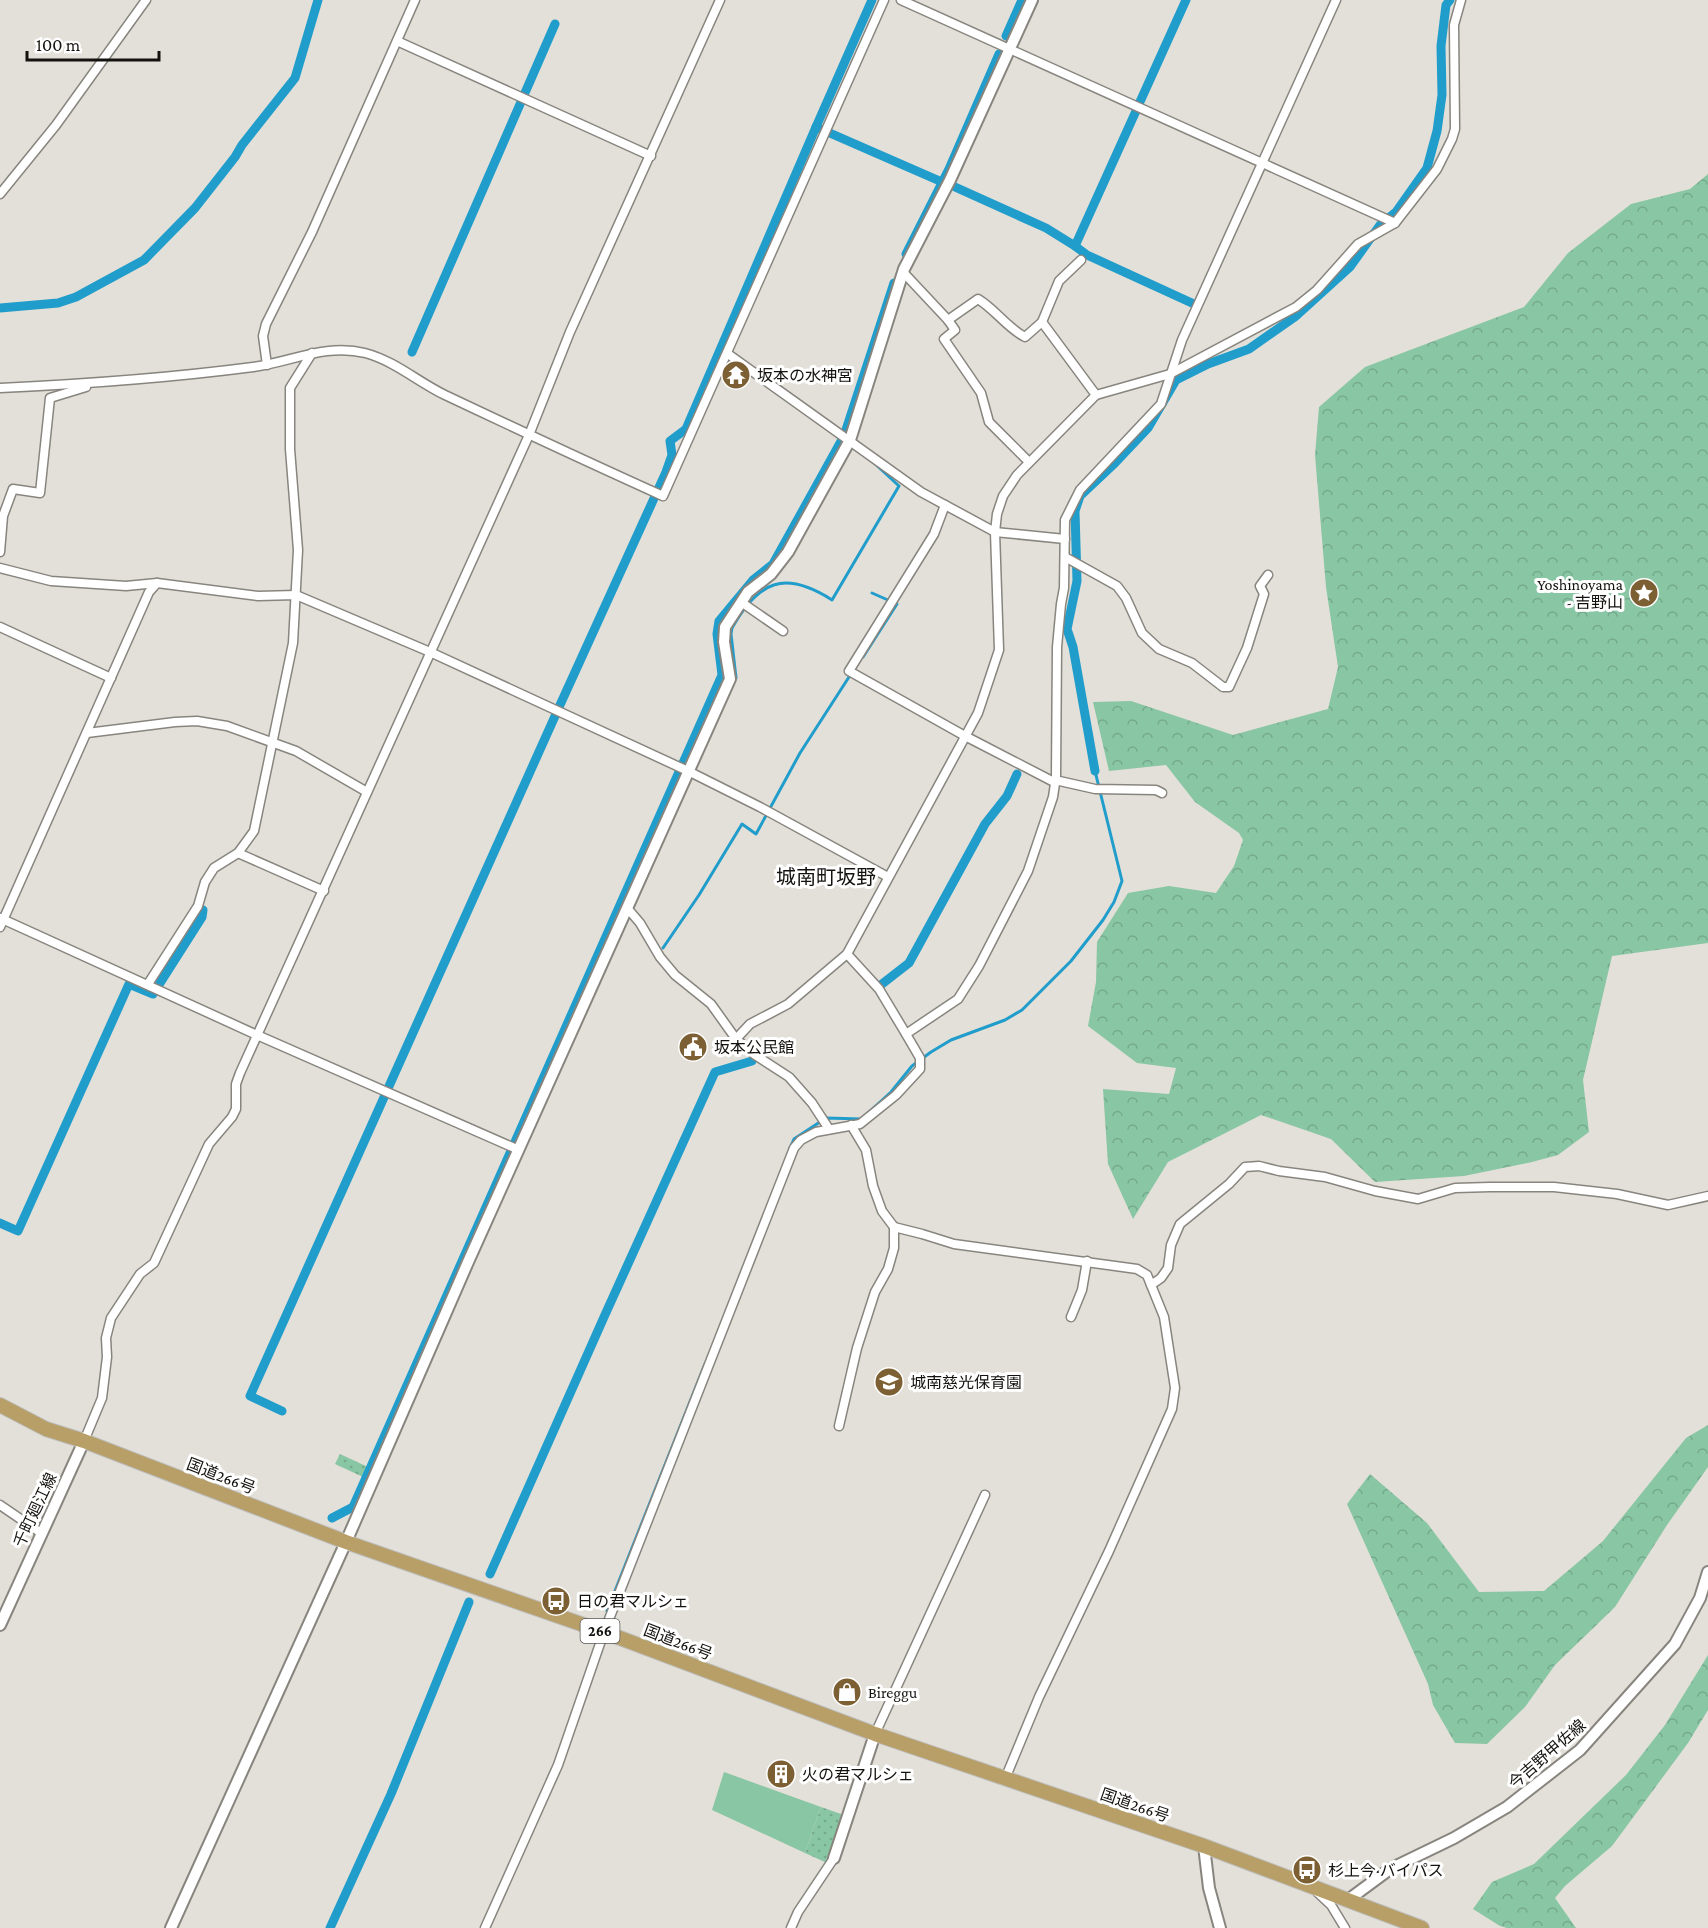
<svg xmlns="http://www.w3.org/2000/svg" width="1708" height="1928" font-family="'Crimson Pro','Noto Sans JP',serif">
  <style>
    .grass { fill: url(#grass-dots) }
    .forest { fill: url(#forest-crowns) }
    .pitch { fill: #89c6a4 }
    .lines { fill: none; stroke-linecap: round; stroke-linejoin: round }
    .stream { stroke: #209dcb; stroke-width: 3 }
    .canal { stroke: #209dcb; stroke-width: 9 }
    .minor-casing { stroke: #88857f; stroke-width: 11 }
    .tertiary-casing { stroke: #88857f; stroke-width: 14 }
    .secondary-casing { stroke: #88857f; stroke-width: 14 }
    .trunk-casing { stroke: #bdbdbc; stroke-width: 16 }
    .minor { stroke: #fff; stroke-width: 8 }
    .tertiary { stroke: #fff; stroke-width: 10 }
    .secondary { stroke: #fff; stroke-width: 10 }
    .trunk { stroke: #b79f67; stroke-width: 14 }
    .labels { text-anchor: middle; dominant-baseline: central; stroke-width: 6; stroke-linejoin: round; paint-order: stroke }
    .shield { fill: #fff; stroke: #5a5957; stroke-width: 1.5 }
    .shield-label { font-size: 15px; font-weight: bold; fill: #13120f }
    .poi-label { font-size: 16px; fill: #13120f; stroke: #fff; text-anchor: start }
    .street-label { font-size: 16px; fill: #13120f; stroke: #fff }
    .quarter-label { font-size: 20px; fill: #13120f; stroke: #fff }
  </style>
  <defs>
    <pattern id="grass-dots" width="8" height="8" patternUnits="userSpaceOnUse" patternTransform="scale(1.5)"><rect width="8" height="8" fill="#89c6a4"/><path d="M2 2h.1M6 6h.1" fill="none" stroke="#75a98c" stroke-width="1.8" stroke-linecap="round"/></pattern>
    <pattern id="forest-crowns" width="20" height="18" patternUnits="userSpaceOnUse" patternTransform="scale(1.5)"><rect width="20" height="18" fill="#89c6a4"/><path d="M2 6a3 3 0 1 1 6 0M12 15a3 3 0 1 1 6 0" fill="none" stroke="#75a98c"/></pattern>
  </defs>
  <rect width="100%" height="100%" fill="#e3e0d9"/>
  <!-- grass -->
  <g class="grass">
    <path d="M340,1454L368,1467L363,1477L335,1464Z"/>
    <path d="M821,1807L844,1815L827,1863L805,1853Z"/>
  </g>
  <!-- forest -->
  <g class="forest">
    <path d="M1708,174V943L1612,956L1583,1080L1589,1132L1558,1155L1532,1162L1464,1176L1375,1182L1331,1139L1261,1115L1168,1162L1133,1219L1108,1164L1103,1089L1169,1094L1176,1068L1137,1063L1088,1026L1096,982L1097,942L1128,893L1169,886L1216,893L1234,866L1243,840L1239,833L1195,802L1166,765L1109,771L1093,702L1131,701L1233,735L1328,709L1338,667L1326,587L1315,455L1319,407L1365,367L1524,307L1568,253L1631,204L1690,189Z"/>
    <path d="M1708,1425V1467L1667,1525L1615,1607L1555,1665L1525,1707L1487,1744L1455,1743L1433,1705L1428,1684L1347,1504L1370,1474L1427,1523L1479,1592L1544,1591L1603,1541L1686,1438Z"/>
    <path d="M1708,1655V1710L1688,1743L1612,1846L1565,1886L1555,1898L1576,1928H1507L1500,1926L1473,1909L1492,1882L1534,1864L1626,1775L1665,1725Z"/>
  </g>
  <!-- pitch -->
  <path class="pitch" d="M724,1772L821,1807L805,1853L712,1810Z"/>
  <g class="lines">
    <!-- stream -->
    <g class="stream">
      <path d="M863,657L897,604L872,593"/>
      <path d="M736,678L731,634L732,628C759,580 785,570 832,600L899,486L872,461"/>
      <path d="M663,948L699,895L742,824L756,834L800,753L849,677"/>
      <path d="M868,1113L891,1092L912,1066L931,1052L951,1040L1005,1020L1022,1010L1071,961L1103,920L1114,902L1122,881L1095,771"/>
      <path d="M790,1148L794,1139L826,1118L861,1119L863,1117"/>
      <path d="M607,1611L705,1364"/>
    </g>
    <!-- canal -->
    <g class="canal">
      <path d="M872,0L816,127L942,182"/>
      <path d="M1006,36L1022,0"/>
      <path d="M1139,104L1186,0"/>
      <path d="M955,187L1046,228L1075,246L1136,111"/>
      <path d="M1075,246L1087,255L1194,304"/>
      <path d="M906,254L949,169L999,54"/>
      <path d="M0,308L58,303L76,297L144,260L195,208L235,157L242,145L295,78L318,0"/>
      <path d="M412,352L555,24"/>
      <path d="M1095,771L1073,647L1067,629L1077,581L1075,511L1080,496L1115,463L1148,428L1176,380L1208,364L1249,349L1296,316L1350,267L1380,225L1396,212L1427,168L1437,131L1442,95L1441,46L1446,5L1450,0"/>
      <path d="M882,984L909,963L985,824L1007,796L1017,774"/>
      <path d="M0,1223L18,1231L129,984L153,994L202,917L203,910"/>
      <path d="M282,1411L250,1396L560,705L666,472L672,455L670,441L686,429L816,127"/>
      <path d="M332,1518L353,1507L722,675L717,634L719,621L753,580L773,564L844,436L894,283"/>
      <path d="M490,1574L604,1317L715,1072L752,1061"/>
      <path d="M330,1928L391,1794L469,1602"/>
    </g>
    <!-- minor casing -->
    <g class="minor-casing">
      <g id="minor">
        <path d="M901,0L1395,223"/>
        <path d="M397,41L651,156"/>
        <path d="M0,194L56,125L146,0"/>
        <path d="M903,272L948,320"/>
        <path d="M1042,322L1096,395"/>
        <path d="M728,354L921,492L995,532L1065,539"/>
        <path d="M267,365L263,336L266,324L312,232L415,0"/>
        <path d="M0,388C85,384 169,378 253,367C291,362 326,343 365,353C395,361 418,382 445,395C517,429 590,463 663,496L884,0"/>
        <path d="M1029,462L989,422L981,393L944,339L955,330L948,320L978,299C996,310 1006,327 1025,337L1042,322L1059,281L1081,260"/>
        <path d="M945,505L934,534L849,671L965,736L1054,782"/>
        <path d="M0,552L3,516L13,489L40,493L50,398L86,387"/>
        <path d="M1065,557L1117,586L1126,598L1142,633L1159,649L1192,663L1223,687H1229L1247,648L1264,594L1260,586L1268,575"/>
        <path d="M0,568L51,581L126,586L157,583L258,596L296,595L430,652L688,771L760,807L888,877"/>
        <path d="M741,602L783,631"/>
        <path d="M0,627L111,678"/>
        <path d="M87,733L175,722L197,721L227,726L296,751L367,792"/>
        <path d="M1055,780L1095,789L1156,790L1162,793"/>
        <path d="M238,853L324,891"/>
        <path d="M628,909L640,923L660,957L675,975L711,1004L736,1039L755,1055L789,1077L812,1103L829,1129"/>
        <path d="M0,918L257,1035L519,1150"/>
        <path d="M0,927L149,592L157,583"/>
        <path d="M847,954L879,989L906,1034"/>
        <path d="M148,984L198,906L205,882L214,868L238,853L254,831L293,643L298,550L290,449V388L312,353"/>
        <path d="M736,1039L750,1024L788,1004L847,954L978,713L999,650L995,532L997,514L1003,496L1017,475L1096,395L1170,374L1296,307L1317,290L1358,244L1395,223L1437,169L1452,139L1455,129L1454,25L1461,0"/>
        <path d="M894,1227L922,1234L954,1244L1137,1269L1147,1275L1164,1317L1175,1388L1172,1409L1109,1551L1039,1697L1005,1779"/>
        <path d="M1151,1285L1161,1278L1168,1268L1171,1245L1180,1224L1229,1184L1245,1167L1259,1166L1279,1171L1325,1177L1375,1191L1418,1199L1455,1188L1490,1187H1554L1617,1194L1668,1205L1708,1196"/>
        <path d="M1071,1317L1082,1290L1087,1261"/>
        <path d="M839,1426L857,1348L875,1292L888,1269L894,1248V1227L882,1211L873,1186L866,1150L851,1125"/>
        <path d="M84,1441L102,1398L107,1357L106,1338L111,1318L140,1274L154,1263L209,1144L232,1117L236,1109V1084L240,1073L529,435L570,332L720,0"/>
        <path d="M0,1505L41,1533"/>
        <path d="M875,1734L985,1495"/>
        <path d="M1317,1892L1331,1905L1345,1928"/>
        <path d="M485,1928L558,1765L604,1632L794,1148L801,1140L816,1132L860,1124L896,1095L920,1069V1058L906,1034L958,999L979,966L1028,871L1053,797L1056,777L1057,647L1061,604L1064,588L1065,520L1080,490L1161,404L1182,340L1336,0"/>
        <path d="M791,1928L798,1912L834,1858"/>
      </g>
    </g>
    <!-- tertiary casing -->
    <g class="tertiary-casing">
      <g id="tertiary">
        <path d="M1204,1846L1209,1888L1220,1928"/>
        <path d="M834,1858L875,1734"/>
        <path d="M171,1928L346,1542L468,1262L730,679L724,642L725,627L748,592L771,574L788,552L850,440L904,269L950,180L1032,0"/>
      </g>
    </g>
    <!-- secondary casing -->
    <g class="secondary-casing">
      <g id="secondary">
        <path d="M0,1625L84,1441"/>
        <path d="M1348,1900L1390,1869L1454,1838L1507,1807L1580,1750L1675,1644L1700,1598L1708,1572"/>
      </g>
    </g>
    <!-- trunk casing -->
    <g class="trunk-casing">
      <path id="trunk" d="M0,1405L46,1429L84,1441L346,1542L604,1632L875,1734L1204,1846L1422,1928"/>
    </g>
    <!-- minor -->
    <use href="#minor" class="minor"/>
    <!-- tertiary -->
    <use href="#tertiary" class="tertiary"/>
    <!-- secondary -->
    <use href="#secondary" class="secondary"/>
    <!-- trunk -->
    <use href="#trunk" class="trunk"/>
  </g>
  <!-- icons -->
  <defs>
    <g id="temple-disc" transform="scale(1.5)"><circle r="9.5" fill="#7c5f32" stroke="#fff"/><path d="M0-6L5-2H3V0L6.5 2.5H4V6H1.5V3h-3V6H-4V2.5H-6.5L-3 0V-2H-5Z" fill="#fff"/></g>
    <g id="sight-disc" transform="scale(1.5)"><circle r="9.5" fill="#7c5f32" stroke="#fff"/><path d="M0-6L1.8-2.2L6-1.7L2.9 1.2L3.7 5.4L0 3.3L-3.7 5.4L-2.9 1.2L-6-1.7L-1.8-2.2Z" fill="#fff"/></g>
    <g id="civic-disc" transform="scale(1.5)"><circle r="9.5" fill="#7c5f32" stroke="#fff"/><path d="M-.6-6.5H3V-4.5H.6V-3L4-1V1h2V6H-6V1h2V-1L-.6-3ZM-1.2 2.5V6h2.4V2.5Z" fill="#fff"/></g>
    <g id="school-disc" transform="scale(1.5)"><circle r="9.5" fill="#7c5f32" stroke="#fff"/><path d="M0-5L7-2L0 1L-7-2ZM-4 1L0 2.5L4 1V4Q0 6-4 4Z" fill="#fff"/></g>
    <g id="bus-disc" transform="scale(1.5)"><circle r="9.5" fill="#7c5f32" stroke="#fff"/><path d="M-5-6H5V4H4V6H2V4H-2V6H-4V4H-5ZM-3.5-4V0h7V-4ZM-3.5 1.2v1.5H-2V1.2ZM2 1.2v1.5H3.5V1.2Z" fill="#fff"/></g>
    <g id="shop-disc" transform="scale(1.5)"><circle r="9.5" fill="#7c5f32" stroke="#fff"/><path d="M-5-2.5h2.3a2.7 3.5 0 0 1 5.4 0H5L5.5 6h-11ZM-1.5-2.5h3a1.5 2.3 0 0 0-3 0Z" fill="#fff"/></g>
    <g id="building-disc" transform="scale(1.5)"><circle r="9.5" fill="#7c5f32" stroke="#fff"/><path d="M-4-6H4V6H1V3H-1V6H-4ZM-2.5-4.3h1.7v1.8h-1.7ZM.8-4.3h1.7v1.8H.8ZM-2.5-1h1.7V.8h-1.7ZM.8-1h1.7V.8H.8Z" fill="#fff"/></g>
  </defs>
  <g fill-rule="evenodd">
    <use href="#temple-disc" x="736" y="375"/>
    <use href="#sight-disc" x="1644" y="593"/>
    <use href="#civic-disc" x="693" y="1047"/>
    <use href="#school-disc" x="889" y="1382"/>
    <use href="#bus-disc" x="556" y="1601"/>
    <use href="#shop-disc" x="847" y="1692"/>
    <use href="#building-disc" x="781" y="1774"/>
    <use href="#bus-disc" x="1307" y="1870"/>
  </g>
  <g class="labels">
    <!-- shield labels -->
    <rect class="shield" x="580.5" y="1619" width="39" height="24" rx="4.5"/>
    <g class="shield-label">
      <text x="600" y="1631">266</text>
    </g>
    <!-- poi labels -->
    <g class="poi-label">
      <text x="757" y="375">坂本の水神宮</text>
      <text x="1623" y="584" text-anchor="end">Yoshinoyama<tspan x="1623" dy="18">- 吉野山</tspan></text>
      <text x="714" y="1047">坂本公民館</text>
      <text x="910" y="1382">城南慈光保育園</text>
      <text x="577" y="1601">日の君マルシェ</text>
      <text x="868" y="1692">Bireggu</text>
      <text x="802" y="1774">火の君マルシェ</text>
      <text x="1328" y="1870">杉上今·バイパス</text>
    </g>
    <!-- street labels -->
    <g class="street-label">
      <text transform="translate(221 1476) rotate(21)">国道266号</text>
      <text transform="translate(35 1510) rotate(-65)">千町廻江線</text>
      <text transform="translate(678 1642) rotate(21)">国道266号</text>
      <text transform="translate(1547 1754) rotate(-41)">今吉野甲佐線</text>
      <text transform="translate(1135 1805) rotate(19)">国道266号</text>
    </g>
    <!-- quarter labels -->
    <g class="quarter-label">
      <text x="826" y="877">城南町坂野</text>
    </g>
  </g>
  <!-- scale -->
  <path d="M27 51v9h132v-9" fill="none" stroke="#13120f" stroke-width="3"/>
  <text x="36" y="51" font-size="18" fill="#13120f" stroke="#ffffff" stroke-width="4.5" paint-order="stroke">100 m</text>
</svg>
